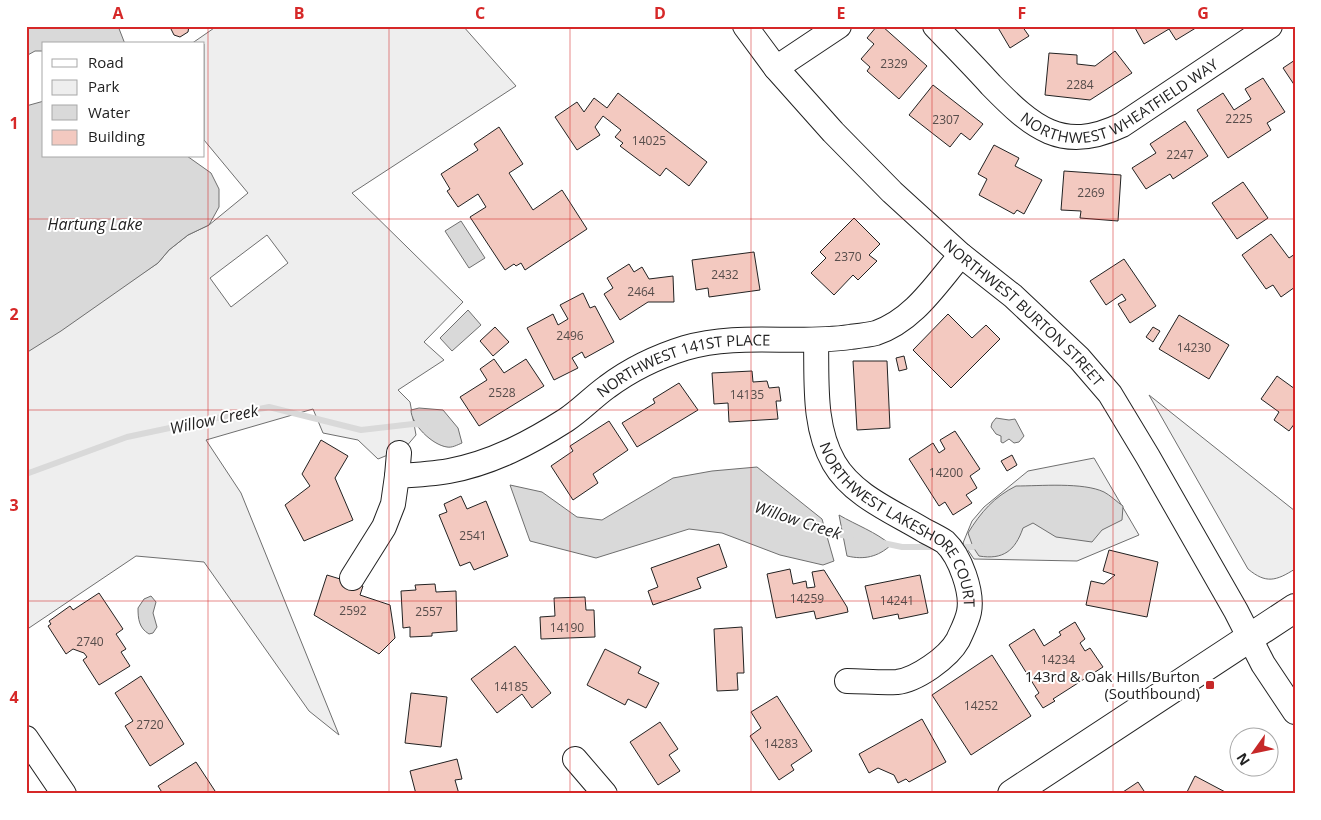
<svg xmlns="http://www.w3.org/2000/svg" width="1321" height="820" font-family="'Open Sans',sans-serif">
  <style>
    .green { fill: #eee; stroke: #6f6f6f; fill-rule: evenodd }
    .water { fill: #d9d9d9; stroke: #6f6f6f }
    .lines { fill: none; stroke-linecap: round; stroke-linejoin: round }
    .stream { stroke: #d9d9d9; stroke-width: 6 }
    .building { fill: #f3c9c0; stroke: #222 }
    .minor-casing { stroke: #222; stroke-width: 26 }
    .major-casing { stroke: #222; stroke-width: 30 }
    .minor { stroke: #fff; stroke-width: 24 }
    .major { stroke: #fff; stroke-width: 28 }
    .grid { fill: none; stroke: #d62828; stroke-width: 1; stroke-opacity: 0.55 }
    .poi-dot { fill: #c62828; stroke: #fff; stroke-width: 2 }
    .labels { text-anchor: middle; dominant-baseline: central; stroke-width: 4; stroke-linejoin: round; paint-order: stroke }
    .number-label { font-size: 12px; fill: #564c4a }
    .street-label { font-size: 15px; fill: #222; stroke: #fff }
    .poi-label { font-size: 15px; fill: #222; stroke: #fff; text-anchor: end }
    .water-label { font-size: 16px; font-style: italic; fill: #222; stroke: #fff }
    .neatline { fill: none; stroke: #d62828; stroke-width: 2 }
    .grid-label { font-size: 16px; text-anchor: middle; font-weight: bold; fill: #d62828 }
  </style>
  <rect width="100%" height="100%" fill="#fff"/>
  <!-- green -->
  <g class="green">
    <path d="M217,26H463L516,86L352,193L463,302L424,342L444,360L398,390L410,402L416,435L405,448L378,459L358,440L323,433L313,409L206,440L241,493L339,735L309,711L204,562L136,556L26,630V350L158,263L169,250L188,235L209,225L248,193L204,140V44H191ZM267,235L288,263L231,307L210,278Z"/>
    <path d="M1149,395L1295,511V569C1276,581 1266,584 1248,569Z"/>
    <path d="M1094,458L1139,535L1077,561L974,559L963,543L972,521L984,507L1028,471Z"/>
  </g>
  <!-- water -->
  <g class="water">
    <path d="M26,26H118L125,44H44V51H35L26,56Z"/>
    <path d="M44,101V156H187L211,173L219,189V207L209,225L188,235L169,250L158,263L61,331L26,353V106Z"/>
    <path d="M461,221L485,258L469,268L445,231Z"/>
    <path d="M468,310L481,325L452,351L440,338Z"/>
    <path d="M419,408L443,410L458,428L462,443C457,445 452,448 447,447C432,445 411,424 411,410Z"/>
    <path d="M996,418L1009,420L1015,419L1024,436L1019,442L1014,443L1009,439L1003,443L1001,442V436L996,434L991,427L992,423Z"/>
    <path d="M757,467L822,519L834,561L823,565L780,555L722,533L689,529L596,558L530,541L510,485L542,492L577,517L602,520L673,478L712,471Z"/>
    <path d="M1016,486C1040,486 1083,482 1104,492C1110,495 1117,502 1123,506L1122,520L1102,530L1092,542L1056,537L1033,523L1023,528C1015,551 1003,560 979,556L973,547L968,533C981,512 994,497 1016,486Z"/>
    <path d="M839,515C856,525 876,532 891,545C878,557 864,560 847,556Z"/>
    <path d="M151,596L156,602L153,613L157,627L153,633L149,634C139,628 138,619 138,608L144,599Z"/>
  </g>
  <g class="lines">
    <!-- stream -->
    <g class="stream">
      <path d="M26,474L127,437L269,407L361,430L413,424L425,425"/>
      <path d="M820,530L851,537"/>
      <path d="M883,543L902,547H938"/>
      <path d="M955,547H973L979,543"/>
    </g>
  </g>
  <!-- building -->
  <g class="building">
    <path d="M172,26H189L188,32L180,37L174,35L171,29Z"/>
    <path d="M877,26H882L927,66L899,99L867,71L870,67L861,59L874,44L867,38Z"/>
    <path d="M997,26H1022L1029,36L1010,48Z"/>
    <path d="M1134,26H1199L1176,40L1169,29L1144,44Z"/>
    <path d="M1115,51L1132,73L1090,100L1045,95L1049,53L1077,55V64L1095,66Z"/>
    <path d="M1295,60V86L1283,68Z"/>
    <path d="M1263,78L1285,112L1267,123L1271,130L1228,158L1197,110L1223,93L1234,110L1251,99L1245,89Z"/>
    <path d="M933,85L983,124L970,140L961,133L950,147L909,115Z"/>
    <path d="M618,93L707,162L689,186L666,168L660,176L620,146L623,143L615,137L621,130L603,116L595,127L600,135L577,150L555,117L577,102L584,112L594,98L607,108Z"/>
    <path d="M1185,121L1208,156L1173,179L1170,174L1146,189L1132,168L1156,153L1150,144Z"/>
    <path d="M499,127L523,164L509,173L533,210L562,190L587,229L525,270L521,263L516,266L514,264L505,270L470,217L486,207L478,194L458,207L447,191L450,189L441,174L478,150L474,144Z"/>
    <path d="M994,145L1019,158L1015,166L1042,180L1024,214L1017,210L1014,214L979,195L987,179L978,174Z"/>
    <path d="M1064,171L1121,175L1118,221L1080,218L1081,211L1061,210Z"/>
    <path d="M1243,182L1268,218L1237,239L1212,203Z"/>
    <path d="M854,218L880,244L869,255L877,261L858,280L853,275L834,295L811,273L826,258L820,252Z"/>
    <path d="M1271,234L1289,258L1295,254V287L1281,297L1273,285L1266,289L1242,255Z"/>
    <path d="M754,252L760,290L709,297L708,288L696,290L692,260Z"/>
    <path d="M1124,259L1156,306L1130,323L1118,304L1126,300L1122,294L1106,305L1090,281Z"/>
    <path d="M629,264L634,272L642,267L649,279L673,276L674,302H648L620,320L604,294L613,288L607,278Z"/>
    <path d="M583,293L590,308L595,306L614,342L585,358L582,352L572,358L578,368L554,380L527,328L553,314L558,325L568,319L560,305Z"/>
    <path d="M948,314L972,338L986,325L1000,339L951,388L913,350Z"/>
    <path d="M1179,315L1229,345L1209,379L1159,349Z"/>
    <path d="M495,327L509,342L493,356L480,341Z"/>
    <path d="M1153,327L1160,331L1153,342L1146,337Z"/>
    <path d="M904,356L907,369L899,371L896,358Z"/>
    <path d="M494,359L504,373L526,359L544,386L479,426L460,397L487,380L480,369Z"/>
    <path d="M853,361H887L890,428L857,430Z"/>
    <path d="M752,371L753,382L767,381L769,388L779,387L781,401H776L778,419L729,422L728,403L714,404L712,373Z"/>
    <path d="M1277,376L1295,389V423L1289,431L1274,420L1279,412L1261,399Z"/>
    <path d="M679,383L698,410L637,447L622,423L655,403L653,399Z"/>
    <path d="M609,421L628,450L593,474L598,483L573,500L551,466L573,451L570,446Z"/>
    <path d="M955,431L980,469L970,476L977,488L966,495L972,503L953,515L945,502L939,506L909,459L933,443L939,453L945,449L940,440Z"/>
    <path d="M321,440L348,456L335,478L353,520L304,541L285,505L310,486L302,474Z"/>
    <path d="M1012,455L1017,465L1007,471L1001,461Z"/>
    <path d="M461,496L467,509L486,501L508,556L474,570L470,562L460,566L439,515L447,512L444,504Z"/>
    <path d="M719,544L727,567L697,578L701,588L653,605L648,591L658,587L651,568Z"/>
    <path d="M1109,550L1158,562L1147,617L1086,605L1091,581L1104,584L1115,575L1103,571Z"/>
    <path d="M790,569L793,584L806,581L807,588L815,587L812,572L824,570L847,607L848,612L816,619L814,611L776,618L767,574Z"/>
    <path d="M327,575L363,586L360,595L390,605L395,638L379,654L314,615Z"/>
    <path d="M920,575L928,613L899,619L898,614L873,619L865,586Z"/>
    <path d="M435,584L436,592L456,591L457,631L432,633V636L410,637V627L403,628L401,591L416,590L415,585Z"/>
    <path d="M99,593L123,629L116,634L126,649L121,652L130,666L99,685L83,660L87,657L84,653L73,649L66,654L48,626L51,624L49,621L70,606L73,610Z"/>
    <path d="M585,597L586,610H594L595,637L541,639L540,617L555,616L554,598Z"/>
    <path d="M1075,622L1085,639L1080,643L1085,651L1090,648L1103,667L1053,699L1055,701L1043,708L1035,696L1039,693L1009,645L1034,629L1044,646L1061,635L1059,632Z"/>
    <path d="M742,627L744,673H737L738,690L717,691L714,629Z"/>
    <path d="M515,646L551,693L532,708L522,694L497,713L471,679Z"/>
    <path d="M605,649L641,667L638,673L659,683L646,708L628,699L625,705L587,685Z"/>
    <path d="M992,655L1031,716L971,755L932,695Z"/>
    <path d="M141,676L184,744L150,766L125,726L133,721L115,693Z"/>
    <path d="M411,693L447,697L441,747L405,743Z"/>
    <path d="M777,696L812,751L791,765L794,770L779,780L750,736L761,728L751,712Z"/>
    <path d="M922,719L946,762L909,782L906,779L898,783L894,775L878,768L869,773L859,754Z"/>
    <path d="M660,722L678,749L669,755L680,771L658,785L630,742Z"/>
    <path d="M457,759L462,779L455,780L459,794H416L410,771Z"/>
    <path d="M196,762L217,794H163L158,786Z"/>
    <path d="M1195,776L1229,794H1186Z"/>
    <path d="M1138,782L1146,794H1120Z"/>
  </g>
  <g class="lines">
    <!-- minor casing -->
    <g class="minor-casing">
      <g id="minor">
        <path id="s1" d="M745,26L776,68L833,132L892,192L961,255L1013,296L1079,358L1110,394L1148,457L1236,611L1263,664L1295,712"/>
        <path id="s2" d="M935,26C954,46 973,65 991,85C1032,127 1062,154 1122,125L1270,26"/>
        <path d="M776,68L839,26"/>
        <path id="s3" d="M816,341C817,382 813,426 834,463C853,496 894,512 925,531C931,534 939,538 945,542C960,556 973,592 969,612C967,622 962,631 958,640C948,658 916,680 897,682C880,683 863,681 847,681"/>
        <path d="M397,476L399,453"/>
        <path id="s4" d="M352,578L384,527L393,504L397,476C414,475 432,474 449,471C492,463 530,443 566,420C581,410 593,397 607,387C631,369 656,357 685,348C739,332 795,345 850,337C858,336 868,335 876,333C914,320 936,284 961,255"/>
        <path d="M26,738L64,794"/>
        <path d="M575,759L605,794"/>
      </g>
    </g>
    <!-- major casing -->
    <g class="major-casing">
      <path id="major" d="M1012,794L1295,608"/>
    </g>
    <!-- minor -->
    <use href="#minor" class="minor"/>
    <!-- major -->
    <use href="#major" class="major"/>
  </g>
  <!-- grid -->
  <path class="grid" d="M208,26V794M389,26V794M570,26V794M751,26V794M932,26V794M1113,26V794M26,219H1295M26,410H1295M26,601H1295"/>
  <!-- markers -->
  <rect class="poi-dot" x="1205" y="680" width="10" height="10" rx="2.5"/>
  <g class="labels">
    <!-- number labels -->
    <g class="number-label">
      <text x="894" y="63">2329</text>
      <text x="1080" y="84">2284</text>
      <text x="1239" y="118">2225</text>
      <text x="946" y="119">2307</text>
      <text x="649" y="140">14025</text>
      <text x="1180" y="154">2247</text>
      <text x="1091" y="192">2269</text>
      <text x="848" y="256">2370</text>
      <text x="725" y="274">2432</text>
      <text x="641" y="291">2464</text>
      <text x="570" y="335">2496</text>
      <text x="1194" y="347">14230</text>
      <text x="502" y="392">2528</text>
      <text x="747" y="394">14135</text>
      <text x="946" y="472">14200</text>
      <text x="473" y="535">2541</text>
      <text x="807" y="598">14259</text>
      <text x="897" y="600">14241</text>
      <text x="353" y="610">2592</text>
      <text x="429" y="611">2557</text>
      <text x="567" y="627">14190</text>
      <text x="90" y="641">2740</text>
      <text x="1058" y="659">14234</text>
      <text x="511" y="686">14185</text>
      <text x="981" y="705">14252</text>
      <text x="150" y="724">2720</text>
      <text x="781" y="743">14283</text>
    </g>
    <!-- street labels -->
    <g class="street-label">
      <text stroke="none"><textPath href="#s2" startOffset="235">NORTHWEST WHEATFIELD WAY</textPath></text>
      <text stroke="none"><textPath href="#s1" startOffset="401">NORTHWEST BURTON STREET</textPath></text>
      <text stroke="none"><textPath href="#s4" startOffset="428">NORTHWEST 141ST PLACE</textPath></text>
      <text stroke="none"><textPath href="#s3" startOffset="218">NORTHWEST LAKESHORE COURT</textPath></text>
    </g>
    <!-- poi labels -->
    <g class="poi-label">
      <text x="1200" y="676">143rd &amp; Oak Hills/Burton<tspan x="1200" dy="17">(Southbound)</tspan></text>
    </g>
    <!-- water labels -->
    <g class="water-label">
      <text x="95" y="224">Hartung Lake</text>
      <text transform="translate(214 419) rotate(-12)">Willow Creek</text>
      <text transform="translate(798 520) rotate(18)">Willow Creek</text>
    </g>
  </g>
  <!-- border -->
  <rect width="1321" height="820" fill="none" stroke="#ffffff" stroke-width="55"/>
  <!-- legend -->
  <rect x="42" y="42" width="162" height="115" fill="#ffffff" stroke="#a7a7a7"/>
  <rect x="52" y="59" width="25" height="8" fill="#ffffff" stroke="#a7a7a7"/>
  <text x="88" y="68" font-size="15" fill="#222222">Road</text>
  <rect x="52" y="80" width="25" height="15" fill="#eeeeee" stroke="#a7a7a7"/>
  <text x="88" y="92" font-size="15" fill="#222222">Park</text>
  <rect x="52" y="105" width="25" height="15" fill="#d9d9d9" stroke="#a7a7a7"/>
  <text x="88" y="118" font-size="15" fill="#222222">Water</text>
  <rect x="52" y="130" width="25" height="15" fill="#f3c9c0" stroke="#a7a7a7"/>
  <text x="88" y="142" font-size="15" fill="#222222">Building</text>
  <!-- north arrow -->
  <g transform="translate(1254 752) rotate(237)"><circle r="24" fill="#ffffff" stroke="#a7a7a7"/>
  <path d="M0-4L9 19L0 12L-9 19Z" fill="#c62828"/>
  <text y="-8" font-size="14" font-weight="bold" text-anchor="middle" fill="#222222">N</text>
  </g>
  <rect x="28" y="28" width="1266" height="764" class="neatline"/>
  <g class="grid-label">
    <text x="118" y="19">A</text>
    <text x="299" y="19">B</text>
    <text x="480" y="19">C</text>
    <text x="660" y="19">D</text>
    <text x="841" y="19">E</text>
    <text x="1022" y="19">F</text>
    <text x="1203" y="19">G</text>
    <text x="14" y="129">1</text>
    <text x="14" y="320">2</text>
    <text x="14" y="511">3</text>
    <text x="14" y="703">4</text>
  </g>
</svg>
